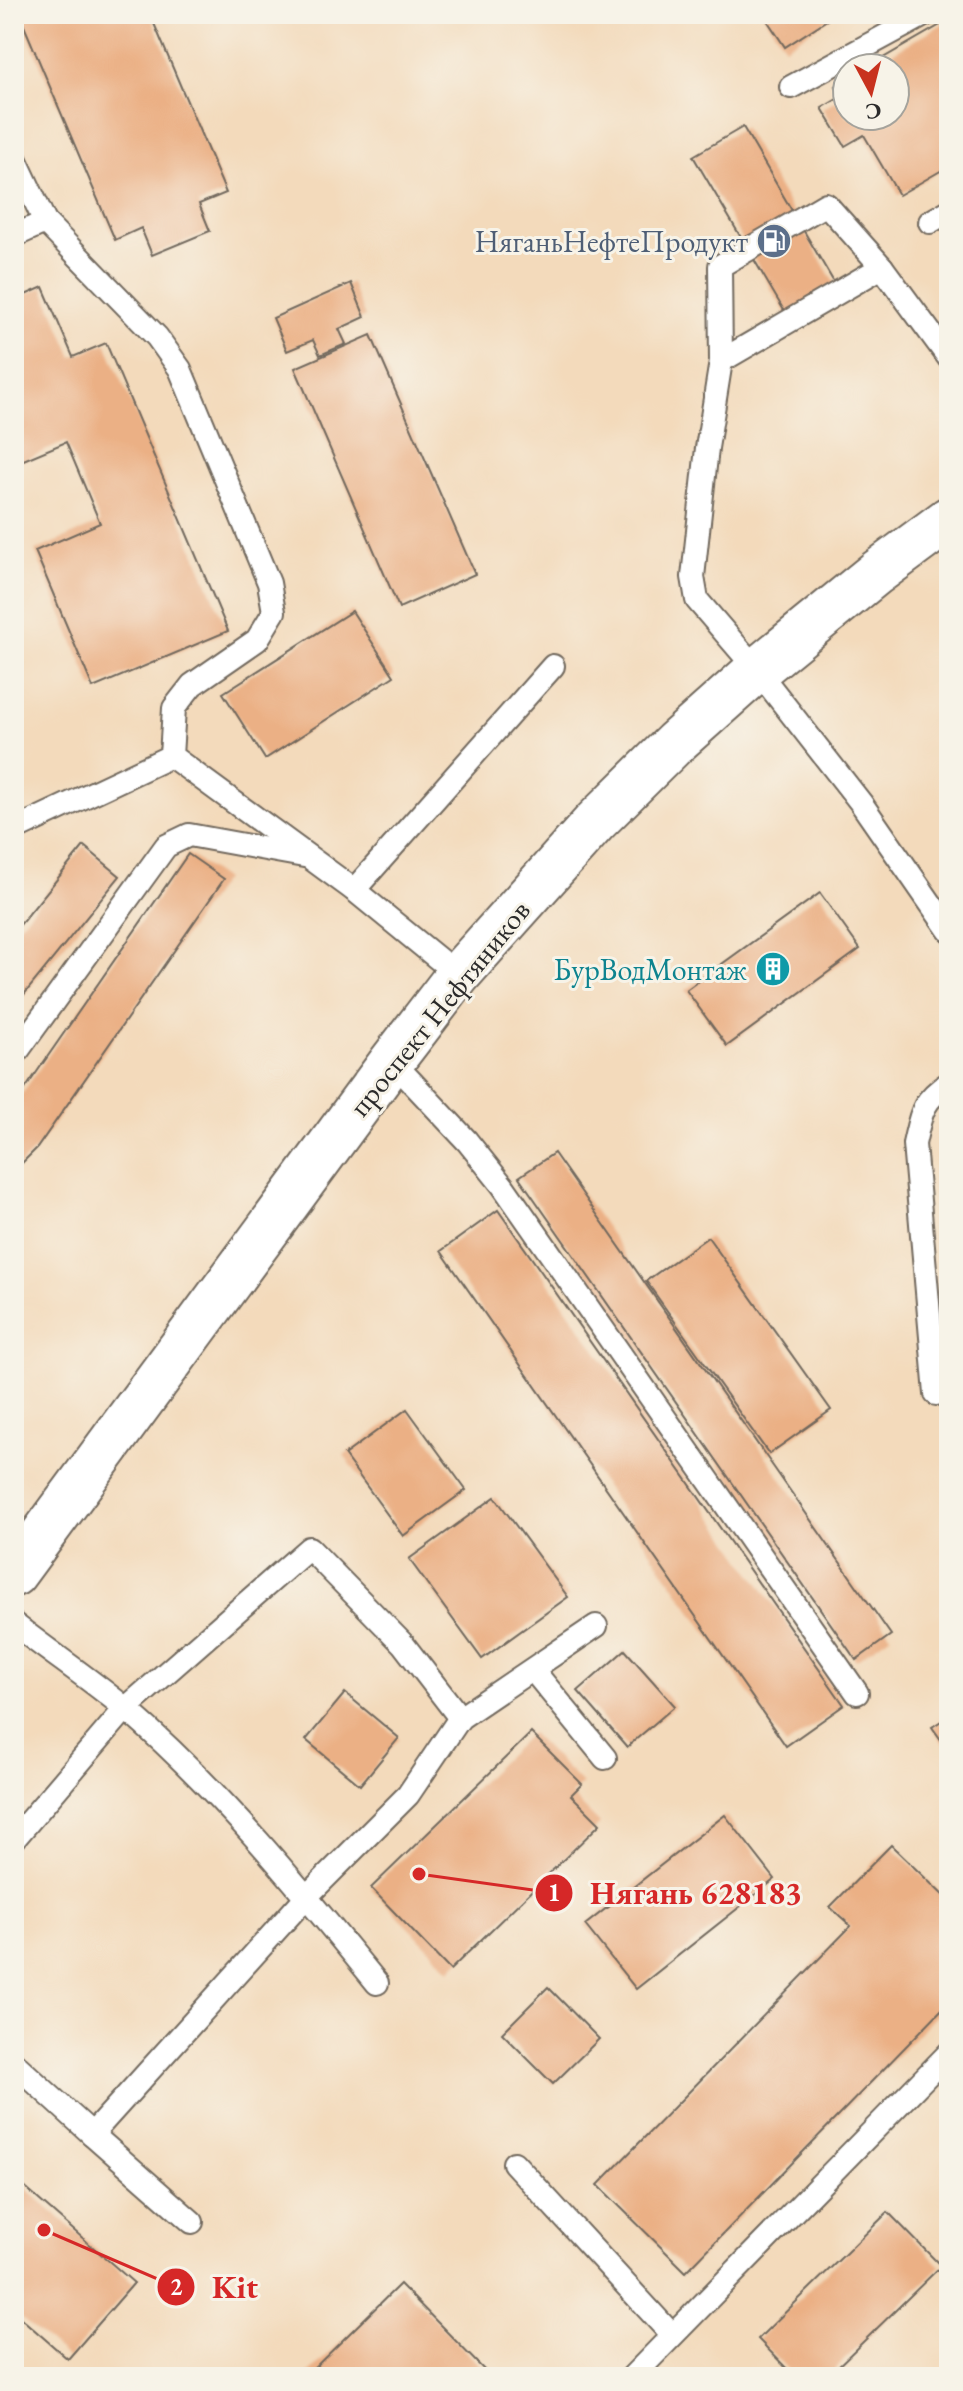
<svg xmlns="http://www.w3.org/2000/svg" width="963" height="2391" font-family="'EB Garamond',serif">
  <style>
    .building { fill: #ebb085 }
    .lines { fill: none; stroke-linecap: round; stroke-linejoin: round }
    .service-casing { stroke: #71685d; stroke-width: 26 }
    .secondary-casing { stroke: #71685d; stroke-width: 48 }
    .service { stroke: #fff; stroke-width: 22 }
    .secondary { stroke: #fff; stroke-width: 44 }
    .labels { text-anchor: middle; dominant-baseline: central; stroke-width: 6; stroke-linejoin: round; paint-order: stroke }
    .service-label { font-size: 30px; fill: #4e5e75; stroke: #f7f3e8; text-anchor: end }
    .culture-label { font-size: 30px; fill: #0d838f; stroke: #f7f3e8; text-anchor: end }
    .street-label { font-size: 30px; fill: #2b2b2b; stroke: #f7f3e8 }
    .leader { fill: none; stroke: #d62828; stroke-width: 3 }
    .callout-dot { fill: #d62828; stroke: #f7f3e8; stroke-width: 3 }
    .mark-label { font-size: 24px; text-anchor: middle; font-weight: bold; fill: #fff }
    .callout-label { font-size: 32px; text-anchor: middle; font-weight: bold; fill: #d62828; stroke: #f7f3e8; stroke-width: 6; stroke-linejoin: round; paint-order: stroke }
  </style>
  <rect width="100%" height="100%" fill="#f7f3e8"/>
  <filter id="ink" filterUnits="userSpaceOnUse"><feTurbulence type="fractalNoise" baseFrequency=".0125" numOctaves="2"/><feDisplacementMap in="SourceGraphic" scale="16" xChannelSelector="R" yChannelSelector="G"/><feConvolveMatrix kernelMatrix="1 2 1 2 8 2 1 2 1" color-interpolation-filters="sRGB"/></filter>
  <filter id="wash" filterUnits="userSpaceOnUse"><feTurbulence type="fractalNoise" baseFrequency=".006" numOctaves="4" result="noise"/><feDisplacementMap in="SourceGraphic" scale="32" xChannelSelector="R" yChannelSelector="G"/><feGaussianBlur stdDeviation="1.8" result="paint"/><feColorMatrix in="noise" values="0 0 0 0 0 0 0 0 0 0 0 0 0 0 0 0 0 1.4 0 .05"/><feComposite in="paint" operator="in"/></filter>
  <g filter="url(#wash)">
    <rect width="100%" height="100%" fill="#f3dabb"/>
    <g id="blocks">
      <!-- building -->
      <g class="building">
        <path d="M19,14H150L226,193L199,204L210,231L152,255L141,228L115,240Z"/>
        <path d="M763,14H836L785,47Z"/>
        <path d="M949,20V166L899,195L864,135L845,146L822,108L842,96L836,86L847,79V116H895V68H866Z"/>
        <path d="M743,127L839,291L789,319L693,156Z"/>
        <path d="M351,283L365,317L339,329L346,344L320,355L313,340L287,351L273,318Z"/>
        <path d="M43,287L73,357L106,343L228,631L93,688L35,551L100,523L66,442L14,464V300Z"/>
        <path d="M371,335L475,574L399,608L295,368Z"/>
        <path d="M352,611L394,676L265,759L223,693Z"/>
        <path d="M84,846L120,876L14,1007V932Z"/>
        <path d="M188,854L224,879L37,1148L14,1171V1105Z"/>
        <path d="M820,893L860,949L727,1046L686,990Z"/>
        <path d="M554,1153L891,1635L856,1660L519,1177Z"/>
        <path d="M498,1210L844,1705L786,1746L441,1251Z"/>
        <path d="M708,1237L831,1410L769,1454L646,1281Z"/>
        <path d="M407,1409L466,1490L403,1536L344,1455Z"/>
        <path d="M495,1497L568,1597L482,1659L409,1559Z"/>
        <path d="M625,1650L675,1706L627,1747L578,1691Z"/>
        <path d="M345,1693L399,1738L360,1785L306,1740Z"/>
        <path d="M949,1716V1751L932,1727Z"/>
        <path d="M531,1733L582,1784L571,1795L600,1824L450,1970L371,1888Z"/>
        <path d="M725,1815L775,1879L636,1989L585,1925Z"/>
        <path d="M891,1845L949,1901V2002L686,2272L598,2185L851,1926L830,1907Z"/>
        <path d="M548,1987L599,2039L553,2084L502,2033Z"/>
        <path d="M14,2178L134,2283L68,2359L14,2312Z"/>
        <path d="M888,2212L941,2266L827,2377H795L758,2339Z"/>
        <path d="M400,2284L491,2377H305Z"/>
      </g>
    </g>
  </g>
  <g filter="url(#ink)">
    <use href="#blocks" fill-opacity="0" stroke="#71685d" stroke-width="2"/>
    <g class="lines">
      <!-- service casing -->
      <g class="service-casing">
        <g id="service">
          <path d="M791,87L926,14"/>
          <path d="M14,156L45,222L157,337L180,369L269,583L274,612L257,640L192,685L174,708L171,756L354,890L458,975"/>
          <path d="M930,222L949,211"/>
          <path d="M14,236L45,222"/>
          <path d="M949,358L882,267L721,361L707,448L693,577L697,600L757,670L861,803L949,930"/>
          <path d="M721,361L720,266L826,204L882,267"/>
          <path d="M14,830L171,756"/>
          <path d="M354,890L553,666"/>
          <path d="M14,1056L166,846L189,835L304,856"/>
          <path d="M392,1061L467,1141L503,1186L857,1693"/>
          <path d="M936,1394L914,1144C921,1114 921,1101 949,1083"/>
          <path d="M14,1624C51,1653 90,1679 126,1709C220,1790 299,1887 377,1983"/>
          <path d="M533,1670L605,1758"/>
          <path d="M14,1839L125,1709L309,1548L403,1644L460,1718"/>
          <path d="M14,2063L92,2134"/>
          <path d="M514,2163L672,2335"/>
          <path d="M192,2222L92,2134L306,1897L408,1795L460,1718L596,1626"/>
          <path d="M632,2377L949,2053"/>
        </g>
      </g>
      <!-- secondary casing -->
      <g class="secondary-casing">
        <path id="secondary" d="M14,1574L392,1061L458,975L595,822L675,743L757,670L876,573L949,519"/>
      </g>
      <!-- service -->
      <use href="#service" class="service"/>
      <!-- secondary -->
      <use href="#secondary" class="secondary"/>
    </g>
  </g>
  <!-- icons -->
  <defs>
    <g id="fuel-disc" transform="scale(1.8)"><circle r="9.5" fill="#5c6f8a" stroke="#f7f3e8"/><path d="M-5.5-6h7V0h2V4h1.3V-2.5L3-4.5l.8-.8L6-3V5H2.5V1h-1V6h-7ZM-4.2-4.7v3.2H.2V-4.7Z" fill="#fff"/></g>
    <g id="building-disc" transform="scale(1.8)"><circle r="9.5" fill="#0f9aa8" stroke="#f7f3e8"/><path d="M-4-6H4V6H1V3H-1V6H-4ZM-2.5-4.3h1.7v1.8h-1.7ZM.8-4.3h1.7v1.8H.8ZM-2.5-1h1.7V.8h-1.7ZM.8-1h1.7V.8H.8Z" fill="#fff"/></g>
  </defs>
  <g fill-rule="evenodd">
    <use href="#fuel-disc" x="774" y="241"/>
    <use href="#building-disc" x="773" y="969"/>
  </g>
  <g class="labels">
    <!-- service labels -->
    <g class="service-label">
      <text x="748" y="241">НяганьНефтеПродукт</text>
    </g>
    <!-- culture labels -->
    <g class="culture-label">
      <text x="747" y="969">БурВодМонтаж</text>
    </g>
    <!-- street labels -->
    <g class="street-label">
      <text transform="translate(439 1008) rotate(-51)">проспект Нефтяников</text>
    </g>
  </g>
  <!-- callouts -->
  <path class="leader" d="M419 1874L554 1893M44 2230L176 2287"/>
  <g class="callout-dot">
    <circle cx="419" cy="1874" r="8"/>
    <circle cx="44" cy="2230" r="8"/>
    <circle cx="554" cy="1893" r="20"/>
    <circle cx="176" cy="2287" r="20"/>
  </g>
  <g class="mark-label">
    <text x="554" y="1901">1</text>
    <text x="176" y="2295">2</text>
  </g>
  <g class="callout-label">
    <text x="696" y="1904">Нягань 628183</text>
    <text x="235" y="2298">Kit</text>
  </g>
  <!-- margin -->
  <rect width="963" height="2391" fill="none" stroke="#f7f3e8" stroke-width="48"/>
  <!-- north arrow -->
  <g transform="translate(871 92) rotate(173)"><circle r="38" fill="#f7f3e8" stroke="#a5a39c" stroke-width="2"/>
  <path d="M0-6L14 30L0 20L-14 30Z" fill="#c8321e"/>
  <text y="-12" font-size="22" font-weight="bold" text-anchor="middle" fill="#2b2b2b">С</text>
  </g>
</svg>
